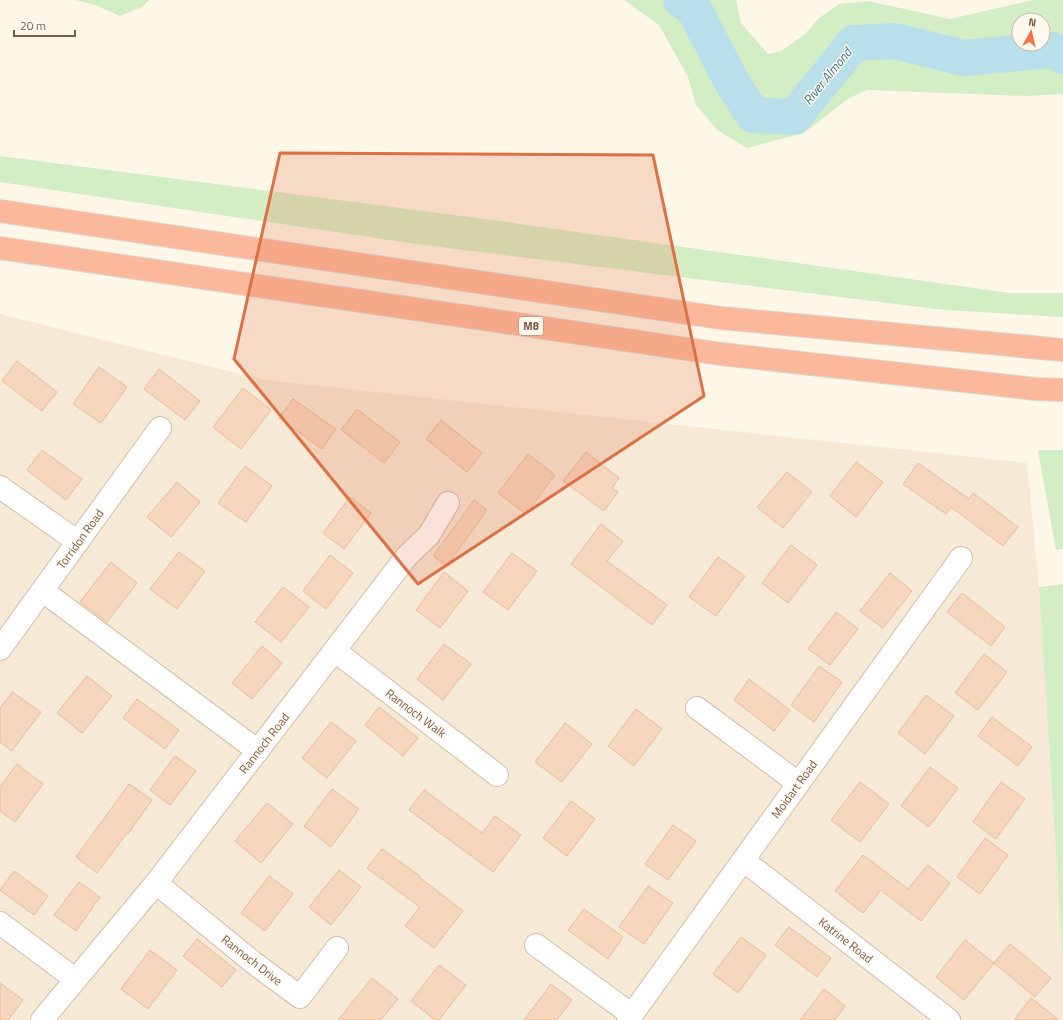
<svg xmlns="http://www.w3.org/2000/svg" width="1063" height="1020" font-family="'Titillium Web',sans-serif">
  <style>
    .residential { fill: #f6e9d5 }
    .green { fill: #d3edc4; fill-rule: evenodd }
    .lines { fill: none; stroke-linecap: round; stroke-linejoin: round }
    .river { stroke: #b9e0ea; stroke-width: 36 }
    .building { fill: #f6d6bc; stroke: #eabd9b }
    .minor-casing { stroke: #d1beab; stroke-width: 24 }
    .highway-casing { stroke: #dcd5d0; stroke-width: 24 }
    .minor { stroke: #fff; stroke-width: 22 }
    .highway { stroke: #fcb89a; stroke-width: 22 }
    .marked { fill: #de7045; fill-opacity: 0.2; stroke: #de7045; stroke-width: 3; stroke-linejoin: round }
    .labels { text-anchor: middle; dominant-baseline: central; stroke-width: 3; stroke-linejoin: round; paint-order: stroke }
    .shield { fill: #fff9ef; stroke: #a28c7b; stroke-width: 1 }
    .shield-label { font-size: 11px; font-weight: bold; fill: #7a5d49 }
    .street-label { font-size: 12px; fill: #7a5d49; stroke: #fff9ef }
    .water-label { font-size: 13px; font-style: italic; fill: #3d7787; stroke: #fff9ef }
  </style>
  <rect width="100%" height="100%" fill="#fef6e7"/>
  <!-- residential -->
  <path class="residential" d="M0,314L265,380L1027,463L1039,587L1063,942V1020H0Z"/>
  <!-- green -->
  <g class="green">
    <path d="M75,0H149L142,7L120,16L95,5Z"/>
    <path d="M624,0H736L741,23L768,54L781,51L805,34L819,18L839,4L868,1L950,19L1033,0H1063V94L1028,96L867,90L849,98L804,133L747,148L717,130L696,105L688,77L659,25ZM1019,20H1043V44H1019Z"/>
    <path d="M0,156L500,221L1009,293H1063V317L944,310L416,244L0,182Z"/>
    <path d="M1038,450H1063V549L1056,550Z"/>
    <path d="M1063,584V960L1039,587Z"/>
  </g>
  <g class="lines">
    <!-- river -->
    <path class="river" d="M681,0L694,9L733,84L753,115L794,117L854,43L895,41L964,58L1052,50L1063,56"/>
  </g>
  <!-- building -->
  <g class="building">
    <path d="M17,361L57,392L42,411L2,381Z"/>
    <path d="M99,367L127,387L101,423L73,404Z"/>
    <path d="M159,369L200,401L185,420L144,389Z"/>
    <path d="M243,388L271,410L241,449L213,427Z"/>
    <path d="M293,399L336,429L322,449L279,418Z"/>
    <path d="M357,409L400,442L384,463L341,430Z"/>
    <path d="M441,420L482,453L467,472L426,439Z"/>
    <path d="M42,450L82,479L66,500L27,470Z"/>
    <path d="M586,452L619,478L612,488L618,492L604,511L563,481Z"/>
    <path d="M528,454L555,475L526,514L498,493Z"/>
    <path d="M856,462L883,482L856,517L830,496Z"/>
    <path d="M918,463L969,499L973,493L1018,527L1003,546L951,507L946,514L903,484Z"/>
    <path d="M245,466L272,486L246,522L218,503Z"/>
    <path d="M787,472L812,492L783,528L757,507Z"/>
    <path d="M177,482L200,502L171,537L147,517Z"/>
    <path d="M350,497L371,513L344,549L323,533Z"/>
    <path d="M474,500L487,510L447,566L433,556Z"/>
    <path d="M601,524L623,541L607,561L667,605L652,625L571,564Z"/>
    <path d="M791,545L817,565L788,603L762,583Z"/>
    <path d="M179,552L205,571L177,609L150,589Z"/>
    <path d="M512,553L537,571L508,610L483,592Z"/>
    <path d="M330,555L353,573L326,609L303,591Z"/>
    <path d="M718,557L745,576L716,616L689,597Z"/>
    <path d="M111,562L137,583L107,622L80,602Z"/>
    <path d="M444,572L468,591L440,628L416,610Z"/>
    <path d="M890,573L912,591L883,628L860,611Z"/>
    <path d="M283,587L309,607L281,642L255,622Z"/>
    <path d="M962,593L1005,627L991,646L947,612Z"/>
    <path d="M836,612L858,629L830,665L808,649Z"/>
    <path d="M444,644L471,664L443,700L417,679Z"/>
    <path d="M262,646L282,663L252,699L232,683Z"/>
    <path d="M984,654L1007,672L978,710L955,693Z"/>
    <path d="M819,666L842,682L814,722L791,705Z"/>
    <path d="M87,676L112,696L82,733L57,713Z"/>
    <path d="M749,679L790,710L774,731L734,700Z"/>
    <path d="M12,692L41,712L12,751L0,742V708Z"/>
    <path d="M926,695L954,716L925,754L898,733Z"/>
    <path d="M137,699L179,730L165,749L123,718Z"/>
    <path d="M379,707L418,738L403,756L365,725Z"/>
    <path d="M636,709L662,729L634,766L608,746Z"/>
    <path d="M992,717L1032,747L1018,766L978,736Z"/>
    <path d="M331,722L356,741L327,778L302,758Z"/>
    <path d="M565,723L592,744L562,782L535,762Z"/>
    <path d="M175,756L196,771L170,805L150,790Z"/>
    <path d="M17,764L43,784L15,822L0,811V787Z"/>
    <path d="M930,767L958,788L929,827L901,806Z"/>
    <path d="M860,782L889,804L860,842L831,820Z"/>
    <path d="M1001,782L1025,799L996,839L973,822Z"/>
    <path d="M129,784L152,800L128,834L127,833L97,873L76,857Z"/>
    <path d="M332,789L359,809L331,847L304,826Z"/>
    <path d="M424,790L482,833L495,816L521,835L493,872L409,810Z"/>
    <path d="M571,801L595,819L567,856L543,838Z"/>
    <path d="M267,803L293,824L261,863L235,841Z"/>
    <path d="M673,825L696,841L668,880L645,864Z"/>
    <path d="M985,838L1008,855L980,894L957,877Z"/>
    <path d="M382,849L420,876L419,877L463,911L434,948L405,926L420,907L367,868Z"/>
    <path d="M863,855L908,889L928,865L950,883L921,921L881,890L863,913L835,891Z"/>
    <path d="M339,870L361,887L331,925L309,907Z"/>
    <path d="M14,871L48,896L34,915L0,890Z"/>
    <path d="M269,876L293,894L265,931L241,913Z"/>
    <path d="M79,882L100,897L76,931L54,915Z"/>
    <path d="M648,886L673,903L644,944L619,927Z"/>
    <path d="M584,909L623,937L608,959L568,930Z"/>
    <path d="M789,927L831,958L817,977L775,945Z"/>
    <path d="M741,937L766,955L738,993L713,974Z"/>
    <path d="M197,939L236,970L222,987L183,956Z"/>
    <path d="M965,940L994,963L964,1000L936,977Z"/>
    <path d="M1010,944L1051,978L1035,997L994,963Z"/>
    <path d="M150,950L177,970L148,1009L121,989Z"/>
    <path d="M439,965L466,985L439,1020H435L411,1001Z"/>
    <path d="M372,978L398,999L381,1020H338Z"/>
    <path d="M0,983L23,1000L8,1020H0Z"/>
    <path d="M551,984L572,1000L557,1020H524Z"/>
    <path d="M824,989L845,1006L835,1020H800Z"/>
    <path d="M1031,998L1059,1020H1014Z"/>
  </g>
  <g class="lines">
    <!-- minor casing -->
    <g class="minor-casing">
      <g id="minor">
        <path d="M0,487L78,542"/>
        <path d="M43,591L258,751"/>
        <path d="M0,649L160,428"/>
        <path d="M335,651L497,775"/>
        <path d="M697,708L798,783"/>
        <path d="M743,860L949,1020"/>
        <path d="M156,883L254,963L300,997L337,948"/>
        <path d="M0,923L75,979"/>
        <path d="M536,945L632,1015"/>
        <path d="M42,1020L156,883L407,556L429,535L448,503"/>
        <path d="M628,1020L961,558"/>
      </g>
    </g>
    <!-- highway casing -->
    <g class="highway-casing">
      <g id="highway">
        <path d="M0,211L721,318L1063,350"/>
        <path d="M0,248L721,354L1036,389L1063,390"/>
      </g>
    </g>
    <!-- minor -->
    <use href="#minor" class="minor"/>
    <!-- highway -->
    <use href="#highway" class="highway"/>
  </g>
  <!-- marked area -->
  <path class="marked" d="M280,153L653,155L704,396L418,584L234,359Z"/>
  <g class="labels">
    <!-- shield labels -->
    <rect class="shield" x="519" y="317" width="24" height="18" rx="3"/>
    <g class="shield-label">
      <text x="531" y="326">M8</text>
    </g>
    <!-- street labels -->
    <g class="street-label">
      <text transform="translate(80 539) rotate(-54)">Torridon Road</text>
      <text transform="translate(416 713) rotate(37)">Rannoch Walk</text>
      <text transform="translate(264 743) rotate(-52)">Rannoch Road</text>
      <text transform="translate(794 789) rotate(-54)">Moidart Road</text>
      <text transform="translate(846 940) rotate(38)">Katrine Road</text>
      <text transform="translate(252 960) rotate(38)">Rannoch Drive</text>
    </g>
    <!-- water labels -->
    <g class="water-label">
      <text transform="translate(827 76) rotate(-51)">River Almond</text>
    </g>
  </g>
  <!-- north arrow -->
  <g transform="translate(1031 32) rotate(8)"><circle r="19" fill="#fff9ef" stroke="#cabbad"/>
  <path d="M0-3L7 15L0 10L-7 15Z" fill="#f07344"/>
  <text y="-6" font-size="11" font-weight="bold" text-anchor="middle" fill="#7a5d49">N</text>
  </g>
  <!-- scale -->
  <path d="M14 30v6h61v-6" fill="none" stroke="#7a5d49" stroke-width="2"/>
  <text x="20" y="30" font-size="12" fill="#7a5d49" stroke="#fff9ef" stroke-width="3" paint-order="stroke">20 m</text>
</svg>
